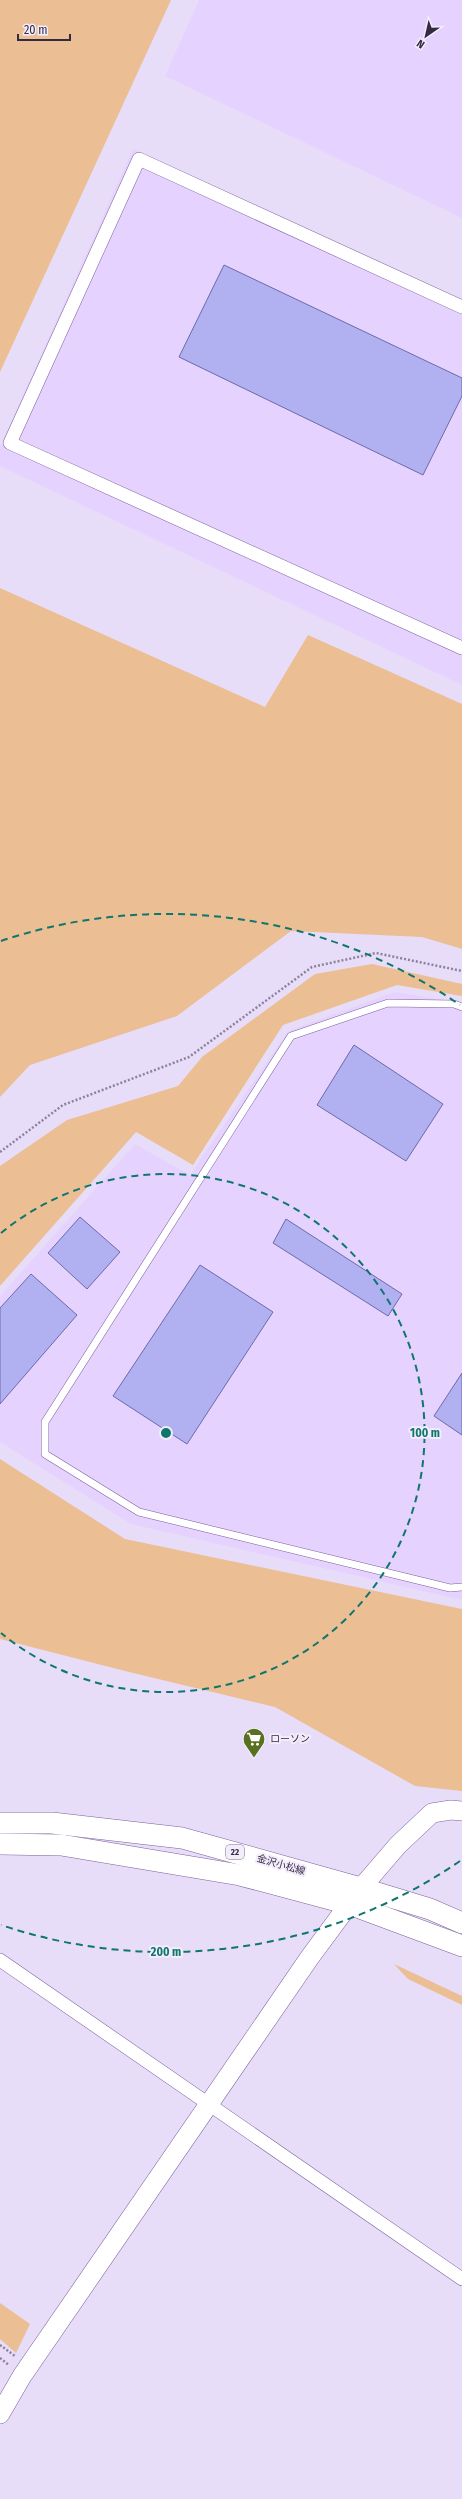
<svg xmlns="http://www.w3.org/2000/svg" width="462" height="2499" font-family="'Fira Sans Condensed','Noto Sans JP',sans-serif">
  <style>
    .built { fill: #e5d2ff }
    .green { fill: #ebbe94 }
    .building { fill: #b1b1f2; stroke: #6c6aa9 }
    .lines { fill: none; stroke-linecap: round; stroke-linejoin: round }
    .lane-casing { stroke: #7b609c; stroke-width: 8 }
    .street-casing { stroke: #7b609c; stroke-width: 14 }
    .secondary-casing { stroke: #7b609c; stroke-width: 20 }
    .primary-casing { stroke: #7b609c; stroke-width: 22 }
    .path { stroke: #8d829c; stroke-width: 2.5; stroke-dasharray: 2 2; stroke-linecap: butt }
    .lane { stroke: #fff; stroke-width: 7 }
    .street { stroke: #fff; stroke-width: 13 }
    .secondary { stroke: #fff; stroke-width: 19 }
    .primary { stroke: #fff; stroke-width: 21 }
    .ring { fill: none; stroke: #0f766e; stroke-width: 2; stroke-dasharray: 7 5 }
    .labels { text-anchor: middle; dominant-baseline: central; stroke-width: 4; stroke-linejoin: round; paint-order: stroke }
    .shield { fill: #f3edfb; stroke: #6e647b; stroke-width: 1 }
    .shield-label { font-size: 9px; font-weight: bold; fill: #352a44 }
    .poi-label { font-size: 10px; fill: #352a44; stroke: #f3edfb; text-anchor: start }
    .street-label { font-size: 10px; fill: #352a44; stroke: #f3edfb }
    .centre { fill: #0f766e; stroke: #f3edfb; stroke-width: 2 }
    .ring-label { font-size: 12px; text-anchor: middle; font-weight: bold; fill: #0f766e; stroke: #f3edfb; stroke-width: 4; stroke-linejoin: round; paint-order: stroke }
  </style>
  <rect width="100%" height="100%" fill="#e8ddf8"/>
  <!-- built -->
  <g class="built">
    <path d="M199,0H462V218L165,76Z"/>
    <path d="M133,149L462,301V685L0,466V447Z"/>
    <path d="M395,992L462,1003V1600L131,1524L0,1442V1296L135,1144L190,1175L288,1031Z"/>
  </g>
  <!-- green -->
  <g class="green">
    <path d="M0,0H171L0,372Z"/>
    <path d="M0,588L265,707L308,635L462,704V949L422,937L291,931L177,1016L30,1065L0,1097Z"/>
    <path d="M372,964L462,984V996L397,985L283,1025L193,1165L136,1132L0,1286V1166L67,1120L178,1086L202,1057L315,974Z"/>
    <path d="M0,1459L125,1539L462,1609V1791L415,1786L275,1707L129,1672L0,1639Z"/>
    <path d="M394,1964L462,1996V2005L408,1979Z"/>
    <path d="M0,2303L30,2324L16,2353L0,2339Z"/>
  </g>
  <!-- building -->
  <g class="building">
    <path d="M224,265L462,378V396L423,475L179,357Z"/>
    <path d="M354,1045L443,1104L406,1161L317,1105Z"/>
    <path d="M80,1217L120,1252L87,1289L48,1253Z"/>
    <path d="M286,1219L402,1294L388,1316L273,1243Z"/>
    <path d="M200,1265L273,1312L187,1444L113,1396Z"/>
    <path d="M31,1274L77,1315L0,1404V1308Z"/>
    <path d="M462,1373V1435L434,1416Z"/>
  </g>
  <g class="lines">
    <!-- lane casing -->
    <g class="lane-casing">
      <path id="lane" d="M462,1007L454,1004L388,1003L291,1036L45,1422V1454L139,1512L450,1588L462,1587"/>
    </g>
    <!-- street casing -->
    <g class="street-casing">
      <g id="street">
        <path d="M462,307L139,159L10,443L462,648"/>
        <path d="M0,1960L462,2279"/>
      </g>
    </g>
    <!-- secondary casing -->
    <g class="secondary-casing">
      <path id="secondary" d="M0,2414L22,2376L310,1957L361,1888L398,1845L432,1813L451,1810L462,1811"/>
    </g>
    <!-- primary casing -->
    <g class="primary-casing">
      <g id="primary">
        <path d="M0,1823H52L182,1838L361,1888L430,1909L462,1923"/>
        <path d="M0,1844L61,1845L240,1875L349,1904L462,1946"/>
      </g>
    </g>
    <!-- path -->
    <g class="path">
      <path d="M0,1152L63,1105L189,1057L312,967L376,953L462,971"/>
      <path d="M0,2345L15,2356"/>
      <path d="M0,2358L9,2365"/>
    </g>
    <!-- lane -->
    <use href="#lane" class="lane"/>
    <!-- street -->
    <use href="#street" class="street"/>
    <!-- secondary -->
    <use href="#secondary" class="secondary"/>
    <!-- primary -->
    <use href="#primary" class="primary"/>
  </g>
  <!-- distance rings -->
  <g class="ring">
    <path d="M1 1233A259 259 0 1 1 1 1633"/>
    <path d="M460 1861A519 519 0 0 1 1 1925M1 941A519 519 0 0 1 460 1005"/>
  </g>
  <!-- icons -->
  <defs>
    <g id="supermarket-pin" transform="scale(1.15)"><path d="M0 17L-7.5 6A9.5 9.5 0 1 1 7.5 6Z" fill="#597021" stroke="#f3edfb"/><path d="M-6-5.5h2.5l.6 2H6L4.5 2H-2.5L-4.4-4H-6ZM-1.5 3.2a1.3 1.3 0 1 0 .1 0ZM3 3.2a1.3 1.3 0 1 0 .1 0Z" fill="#fff"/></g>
  </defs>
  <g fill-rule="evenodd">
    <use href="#supermarket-pin" x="254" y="1739"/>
  </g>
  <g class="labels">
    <!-- shield labels -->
    <rect class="shield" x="226" y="1845" width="18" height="14" rx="3"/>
    <g class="shield-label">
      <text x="235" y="1852">22</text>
    </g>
    <!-- poi labels -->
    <g class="poi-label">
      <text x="270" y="1739">ローソン</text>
    </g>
    <!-- street labels -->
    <g class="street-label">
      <text transform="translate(281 1865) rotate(16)">金沢小松線</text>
    </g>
  </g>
  <circle cx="166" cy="1433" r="6" class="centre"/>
  <g class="ring-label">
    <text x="425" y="1437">100 m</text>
    <text x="166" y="1956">200 m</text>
  </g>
  <!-- north arrow -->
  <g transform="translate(426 36) rotate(214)" stroke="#f3edfb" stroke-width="3" paint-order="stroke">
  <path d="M0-3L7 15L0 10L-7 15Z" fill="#352a44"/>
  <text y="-6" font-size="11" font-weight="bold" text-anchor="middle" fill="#352a44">N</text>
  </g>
  <!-- scale -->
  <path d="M18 34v6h52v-6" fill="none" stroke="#352a44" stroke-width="2"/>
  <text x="24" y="34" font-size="12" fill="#352a44" stroke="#f3edfb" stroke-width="3" paint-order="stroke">20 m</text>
</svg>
